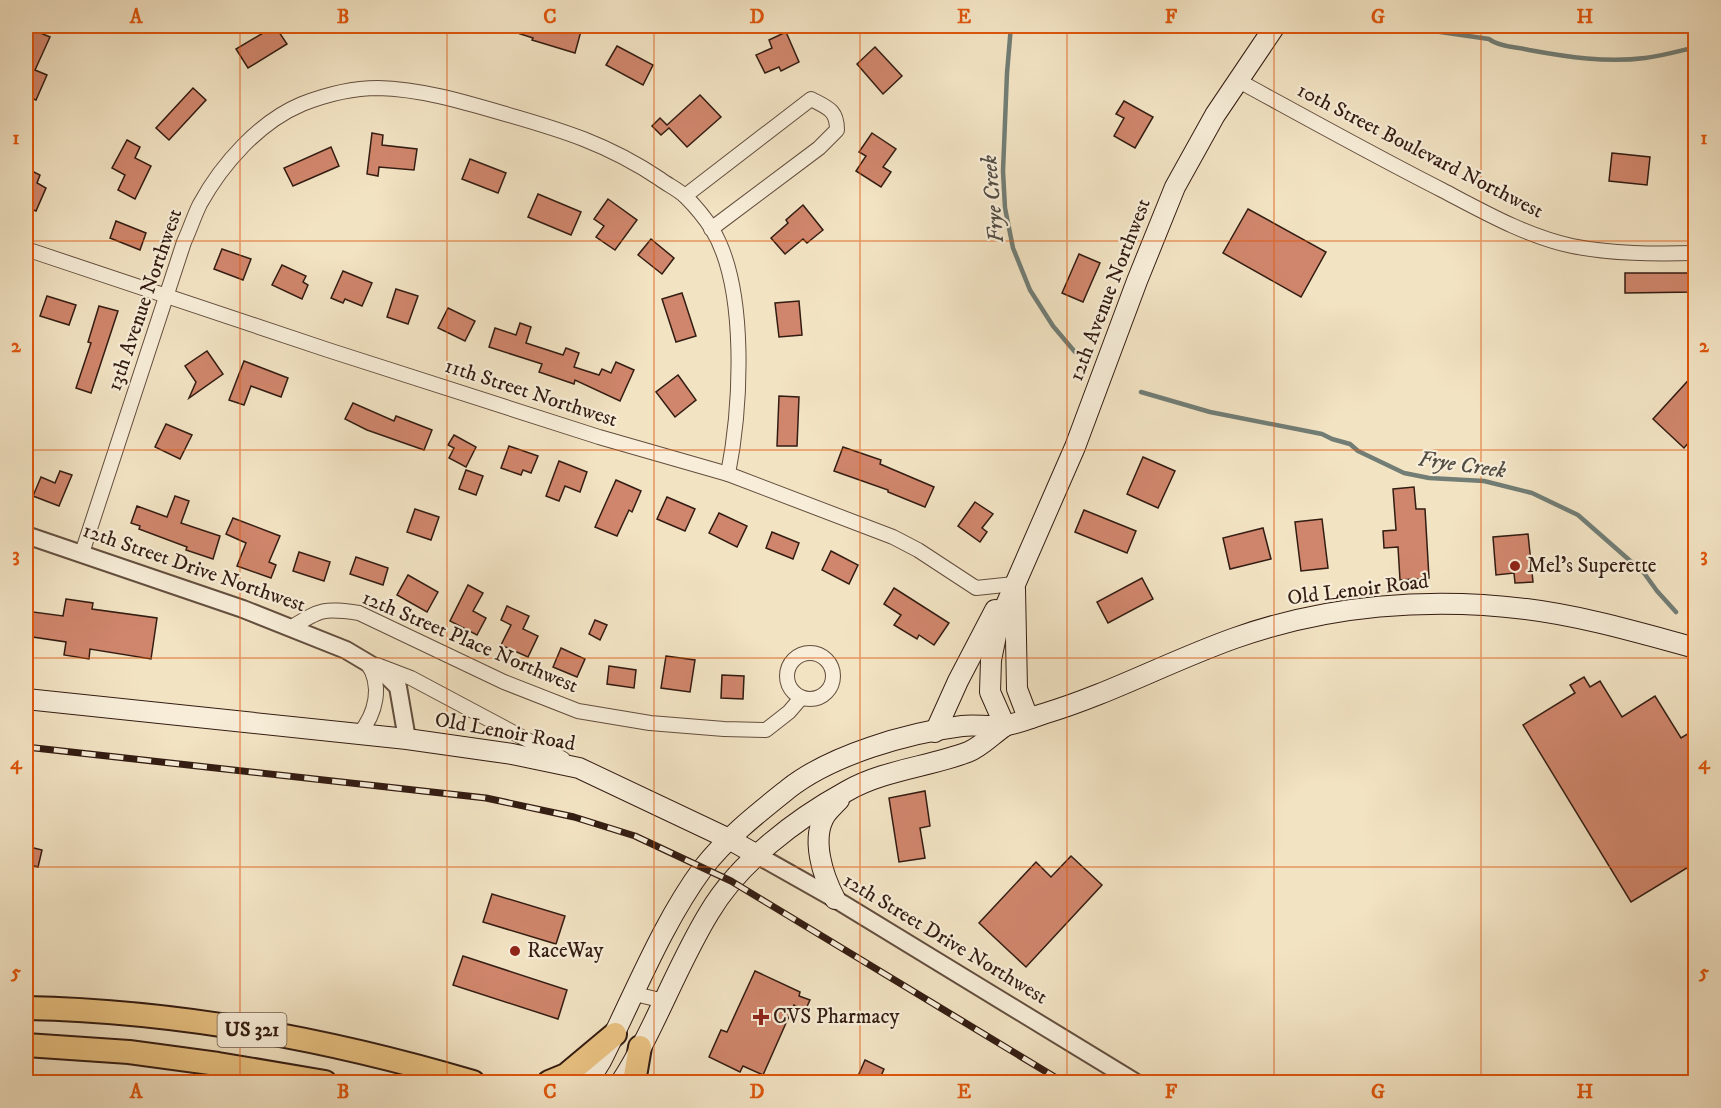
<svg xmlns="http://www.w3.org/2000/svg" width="1721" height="1108" font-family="'IM FELL DW Pica',serif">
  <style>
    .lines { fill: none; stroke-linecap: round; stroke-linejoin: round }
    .stream { stroke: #717d75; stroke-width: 4.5 }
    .building { fill: #d0866c; stroke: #331c12; stroke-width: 1.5 }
    .minor-casing { stroke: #634e3e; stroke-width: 16 }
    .tertiary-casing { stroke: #634e3e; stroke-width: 20 }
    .secondary-casing { stroke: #331c12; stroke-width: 22 }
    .trunk-casing { stroke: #331c12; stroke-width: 26 }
    .minor { stroke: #f7edd8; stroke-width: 14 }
    .tertiary { stroke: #f7edd8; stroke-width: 16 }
    .secondary { stroke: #f7edd8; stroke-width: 20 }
    .trunk { stroke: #e9c282; stroke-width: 22 }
    .rail-casing { stroke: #331c12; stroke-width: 7 }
    .rail { stroke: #f7edd8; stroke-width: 4.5; stroke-dasharray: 14; stroke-linecap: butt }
    .grid { fill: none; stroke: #df560c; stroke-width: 1.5; stroke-opacity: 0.55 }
    .poi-dot { fill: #8f2418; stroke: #f7edd8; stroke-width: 2 }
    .labels { text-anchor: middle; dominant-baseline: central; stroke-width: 4.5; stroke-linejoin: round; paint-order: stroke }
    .shield { fill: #f7edd8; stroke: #6e5b4d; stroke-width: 1.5 }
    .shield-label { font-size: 20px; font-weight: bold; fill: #331c12 }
    .street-label { font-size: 21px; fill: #331c12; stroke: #f7edd8 }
    .poi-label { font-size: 21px; fill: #331c12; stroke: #f7edd8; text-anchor: start }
    .water-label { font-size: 22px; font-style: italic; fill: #524d44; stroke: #f7edd8 }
    .neatline { fill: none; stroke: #df560c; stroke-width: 2 }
    .grid-label { font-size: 20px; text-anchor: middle; font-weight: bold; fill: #df560c }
  </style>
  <rect width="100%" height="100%" fill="#f2e3c3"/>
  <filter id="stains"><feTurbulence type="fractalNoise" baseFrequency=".00333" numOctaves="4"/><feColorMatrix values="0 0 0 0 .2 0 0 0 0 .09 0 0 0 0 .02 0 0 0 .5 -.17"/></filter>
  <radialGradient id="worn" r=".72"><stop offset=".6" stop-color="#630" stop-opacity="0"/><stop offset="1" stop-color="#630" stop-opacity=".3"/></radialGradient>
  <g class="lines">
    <!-- stream -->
    <g class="stream">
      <path d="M1011,26L1007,73L1003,171L1005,208L1013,248L1030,290L1053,326L1075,352"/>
      <path d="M1399,26L1489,39C1499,47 1517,47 1529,50C1567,57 1607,63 1645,58C1662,56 1679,51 1696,47"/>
      <path d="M1141,392L1210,412L1322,434L1332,439L1350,444L1358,451L1404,473L1429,478L1484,481L1532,493L1578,515L1644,573L1657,591L1676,612"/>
    </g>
  </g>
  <!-- building -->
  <g class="building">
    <path d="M275,26L287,44L248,68L236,49Z"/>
    <path d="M503,26H562L581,31L575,53L532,40L533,38L502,28Z"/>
    <path d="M33,30L50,37L35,70L47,75L36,100L26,96V45Z"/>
    <path d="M786,32L799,62L781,71L779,67L765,73L756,55L772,48L769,40Z"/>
    <path d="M617,46L653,65L643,85L606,65Z"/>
    <path d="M875,47L902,76L883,94L857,64Z"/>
    <path d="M193,88L206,100L169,140L156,128Z"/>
    <path d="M700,95L721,117L687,147L669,128L661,135L652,126L660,118L667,125Z"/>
    <path d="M1124,101L1153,117L1135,148L1114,136L1124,118L1116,114Z"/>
    <path d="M372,133L383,135L382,145L417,149L414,170L379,167L378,176L367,174Z"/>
    <path d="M872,133L896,149L883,167L891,172L881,187L856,171L866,156L859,152Z"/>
    <path d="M127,140L140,147L135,158L151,166L135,199L118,190L125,175L112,168Z"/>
    <path d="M331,147L339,166L293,186L284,168Z"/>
    <path d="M1612,153L1650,157L1647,185L1609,181Z"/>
    <path d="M470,159L506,173L498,193L462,179Z"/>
    <path d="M26,168L40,175L37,183L46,188L36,211L26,207V209Z"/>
    <path d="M538,194L581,212L571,235L528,217Z"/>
    <path d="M608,199L637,220L615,250L596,237L604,226L594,219Z"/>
    <path d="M803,205L823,230L807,243L803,239L785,254L771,238L788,223L786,220Z"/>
    <path d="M1248,209L1326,252L1301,297L1223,253Z"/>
    <path d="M116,221L146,233L140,250L110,238Z"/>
    <path d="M651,239L674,258L662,274L638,255Z"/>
    <path d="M222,249L251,259L243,280L214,269Z"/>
    <path d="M1079,254L1100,263L1083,302L1062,293Z"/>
    <path d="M282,265L306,276L303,282L308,285L302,299L272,285Z"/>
    <path d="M343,271L372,283L362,306L345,299L343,303L331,298Z"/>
    <path d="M1625,273H1695V292L1625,293Z"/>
    <path d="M396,289L418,296L408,324L387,317Z"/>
    <path d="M682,293L696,336L676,342L662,299Z"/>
    <path d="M47,296L76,305L69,325L40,316Z"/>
    <path d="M799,301L802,335L779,337L775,303Z"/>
    <path d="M99,306L118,311L91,393L76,388L91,343L88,342Z"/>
    <path d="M448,308L475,321L465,341L438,328Z"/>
    <path d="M520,323L531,327L526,343L563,355L566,348L579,353L574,367L599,375L602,369L611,373L616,362L634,370L620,401L575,380L574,384L539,372L542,364L489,347L495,328L516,335Z"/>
    <path d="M207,351L223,374L189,398L196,382L185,366Z"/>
    <path d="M244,361L288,378L281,397L251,386L244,405L229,400Z"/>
    <path d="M1695,373V435L1684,448L1653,419Z"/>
    <path d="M678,375L696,400L675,417L656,392Z"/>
    <path d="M779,396L799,397L797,446H777Z"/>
    <path d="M353,403L394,421L396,416L432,430L424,450L367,430L345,419Z"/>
    <path d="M166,424L192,435L180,459L155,447Z"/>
    <path d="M454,435L476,447L466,467L449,458L454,448L448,445Z"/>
    <path d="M509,446L538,456L531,473L523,470L521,475L501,468Z"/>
    <path d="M843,447L881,460L880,464L934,487L925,507L888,492V490L834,471Z"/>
    <path d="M1143,457L1175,471L1158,508L1127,494Z"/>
    <path d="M559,461L587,472L580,492L565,486L559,501L546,496Z"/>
    <path d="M466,470L483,476L476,495L459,489Z"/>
    <path d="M60,471L72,475L59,506L33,496L41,477L55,483Z"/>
    <path d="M616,480L641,491L632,512L629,510L617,536L595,527Z"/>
    <path d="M1414,487L1416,509H1425L1429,578L1400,580L1398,547L1384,548L1383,531L1396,530L1393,489Z"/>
    <path d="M175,496L189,501L181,523L220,536L213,559L186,550L187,547L139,529L140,526L131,523L137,506L167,517Z"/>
    <path d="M667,497L695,509L685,531L657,519Z"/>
    <path d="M975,502L993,514L982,528L987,532L980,542L958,526Z"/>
    <path d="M415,509L439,517L431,540L407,532Z"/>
    <path d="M1084,510L1136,531L1127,553L1075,532Z"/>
    <path d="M719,513L747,526L737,547L709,533Z"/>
    <path d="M233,518L280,536L269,562L276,565L271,578L237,566L246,543L226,534Z"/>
    <path d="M1322,519L1328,568L1301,571L1295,522Z"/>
    <path d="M1263,528L1271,559L1230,569L1223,538Z"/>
    <path d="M772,532L799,543L793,559L766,548Z"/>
    <path d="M1528,534L1533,582L1515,583L1514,573L1496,575L1493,537Z"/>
    <path d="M831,551L858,565L849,584L822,570Z"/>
    <path d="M299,552L330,562L324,581L293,571Z"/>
    <path d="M356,557L388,568L383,585L350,574Z"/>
    <path d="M408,575L438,592L427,612L397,595Z"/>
    <path d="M1142,578L1153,599L1108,623L1097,602Z"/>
    <path d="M468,585L483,593L473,611L486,618L477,635L450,621Z"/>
    <path d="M894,588L949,623L934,645L919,635L917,639L894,625L901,615L884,604Z"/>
    <path d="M66,599L93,603L92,609L157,618L151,659L90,649L89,659L64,655L66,642L26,636V611L63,616Z"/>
    <path d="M507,606L529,616L523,629L538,636L528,657L501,645L511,625L501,620Z"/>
    <path d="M595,620L607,625L600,640L589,634Z"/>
    <path d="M561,648L585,659L577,677L553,667Z"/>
    <path d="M666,656L695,660L690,692L661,688Z"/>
    <path d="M609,666L636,670L634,688L607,684Z"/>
    <path d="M722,675L744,676L743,699L721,698Z"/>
    <path d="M1584,677L1590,687L1600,681L1622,717L1655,696L1681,738L1689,733L1695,744V863L1631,902L1523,725L1575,693L1570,685Z"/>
    <path d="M925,791L930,826L920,828L925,858L899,862L889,798Z"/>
    <path d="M26,846L42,850L38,867L26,864Z"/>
    <path d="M1071,856L1102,885L1026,967L979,923L1036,862L1051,877Z"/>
    <path d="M492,894L565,916L556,944L483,922Z"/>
    <path d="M463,956L567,990L558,1019L453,985Z"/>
    <path d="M755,971L800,992L799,996L810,1000L805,1011L794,1005L763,1075L743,1066L740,1072L709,1057L721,1030L727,1032Z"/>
    <path d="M865,1060L884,1069L878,1083H855Z"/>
  </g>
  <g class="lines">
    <!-- minor casing -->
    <g class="minor-casing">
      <g id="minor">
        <path d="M1608,26H1628"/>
        <path d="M1237,80C1305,117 1373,155 1442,190C1484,212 1526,236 1572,246C1613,254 1654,254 1696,253"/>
        <path d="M685,196L811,99C828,108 837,110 837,130L819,148L711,229"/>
        <path d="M26,249L328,350L599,437L728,474L893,537L918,550L976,588L1014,584"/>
        <path d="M82,553L184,242C190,229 194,216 200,204C222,164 259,122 302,104C325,95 353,88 378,88C420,89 461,101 502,113C562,130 608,144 660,179C668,185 679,190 686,197C695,206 705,218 712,229C748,288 741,407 728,474"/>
        <path d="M292,627C321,609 324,608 359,613L504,682L578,711L650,723L724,729L766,730L789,712L801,698"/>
        <circle cx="810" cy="676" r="23"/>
        <path d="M377,665L411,678L563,759"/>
        <path d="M359,734C376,714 383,685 367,663"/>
        <path d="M635,994L664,1001"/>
      </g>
    </g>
    <!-- tertiary casing -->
    <g class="tertiary-casing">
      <g id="tertiary">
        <path d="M26,535L243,609L346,650L383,672L398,687L407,739"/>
        <path d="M757,855L835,899L1135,1082"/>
      </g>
    </g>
    <!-- secondary casing -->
    <g class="secondary-casing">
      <g id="secondary">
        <path d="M1015,589L1017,689L1025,710L1031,718"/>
        <path d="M26,699L407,739L512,754L579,768L729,839L757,855"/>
        <path d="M1005,726L990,692L991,660L999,621L1075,447L1137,281L1175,187L1215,115L1275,26"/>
        <path d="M935,732L958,681L995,610"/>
        <path d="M835,899C823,876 810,838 826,814C830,809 835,804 839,800"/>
        <path d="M588,1082L601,1061C633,998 661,925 703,868C726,838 758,813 788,789C831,755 907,733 962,726C976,724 992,728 1007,725C1019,723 1031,718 1043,714C1110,694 1170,661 1235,638C1328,605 1429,597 1526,609C1583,616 1640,633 1696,648"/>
        <path d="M621,1082C655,1029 676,967 709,913C739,862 796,819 847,791C884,770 928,767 968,752C981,747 993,734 1005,726"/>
      </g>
    </g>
    <!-- trunk casing -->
    <g class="trunk-casing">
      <g id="trunk">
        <path d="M26,1008C177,1011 328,1039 473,1082"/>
        <path d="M26,1045L129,1052L218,1064L325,1082"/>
        <path d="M549,1082L566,1075L615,1034"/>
        <path d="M634,1082L640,1047"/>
      </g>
    </g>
    <!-- minor -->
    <use href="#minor" class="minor"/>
    <!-- tertiary -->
    <use href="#tertiary" class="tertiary"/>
    <!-- secondary -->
    <use href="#secondary" class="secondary"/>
    <!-- trunk -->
    <use href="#trunk" class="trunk"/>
    <!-- rail casing -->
    <g class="rail-casing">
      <path id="rail" d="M26,747L486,798L574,817L635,836L731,881L1063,1082"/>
    </g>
    <!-- rail -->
    <use href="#rail" class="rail"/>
  </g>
  <!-- grid -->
  <path class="grid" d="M240,26V1082M447,26V1082M654,26V1082M860,26V1082M1067,26V1082M1274,26V1082M1481,26V1082M26,241H1696M26,450H1696M26,658H1696M26,867H1696"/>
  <!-- markers -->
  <g class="poi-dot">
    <circle cx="1515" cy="566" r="6"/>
    <circle cx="515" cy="951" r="6"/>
    <path d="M758 1008h6v6h6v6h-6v6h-6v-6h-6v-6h6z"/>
  </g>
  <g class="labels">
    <!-- shield labels -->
    <rect class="shield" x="217.5" y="1013" width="69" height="34" rx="4.5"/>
    <g class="shield-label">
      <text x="252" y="1030">US 321</text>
    </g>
    <!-- street labels -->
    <g class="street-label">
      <text transform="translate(1420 151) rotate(27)">10th Street Boulevard Northwest</text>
      <text transform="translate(1110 290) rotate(-69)">12th Avenue Northwest</text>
      <text transform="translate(145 300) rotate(-71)">13th Avenue Northwest</text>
      <text transform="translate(531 393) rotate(18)">11th Street Northwest</text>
      <text transform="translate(194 568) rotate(19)">12th Street Drive Northwest</text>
      <text transform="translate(1358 590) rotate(-7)">Old Lenoir Road</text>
      <text transform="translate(470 642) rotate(23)">12th Street Place Northwest</text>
      <text transform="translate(505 732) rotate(10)">Old Lenoir Road</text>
      <text transform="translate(945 939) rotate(31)">12th Street Drive Northwest</text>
    </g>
    <!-- poi labels -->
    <g class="poi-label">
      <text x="1527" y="566">Mel's Superette</text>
      <text x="527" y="951">RaceWay</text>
      <text x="773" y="1017">CVS Pharmacy</text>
    </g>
    <!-- water labels -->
    <g class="water-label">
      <text transform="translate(993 199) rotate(-95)">Frye Creek</text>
      <text transform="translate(1462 465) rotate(8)">Frye Creek</text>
    </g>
  </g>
  <!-- margin -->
  <rect width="1721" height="1108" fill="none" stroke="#f2e3c3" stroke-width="66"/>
  <rect x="33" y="33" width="1655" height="1042" class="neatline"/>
  <g class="grid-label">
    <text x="136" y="23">A</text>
    <text x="343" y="23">B</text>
    <text x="550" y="23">C</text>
    <text x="757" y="23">D</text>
    <text x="964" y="23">E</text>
    <text x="1171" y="23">F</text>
    <text x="1378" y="23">G</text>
    <text x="1585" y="23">H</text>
    <text x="16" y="144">1</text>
    <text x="1704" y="144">1</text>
    <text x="16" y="352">2</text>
    <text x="1704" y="352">2</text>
    <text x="16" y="561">3</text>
    <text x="1704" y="561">3</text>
    <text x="16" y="769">4</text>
    <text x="1704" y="769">4</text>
    <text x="16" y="978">5</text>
    <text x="1704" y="978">5</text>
    <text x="136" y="1098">A</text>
    <text x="343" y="1098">B</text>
    <text x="550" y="1098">C</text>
    <text x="757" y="1098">D</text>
    <text x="964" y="1098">E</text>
    <text x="1171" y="1098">F</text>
    <text x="1378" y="1098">G</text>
    <text x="1585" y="1098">H</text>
  </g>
  <rect width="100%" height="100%" filter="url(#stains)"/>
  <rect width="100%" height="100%" fill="url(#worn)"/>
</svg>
